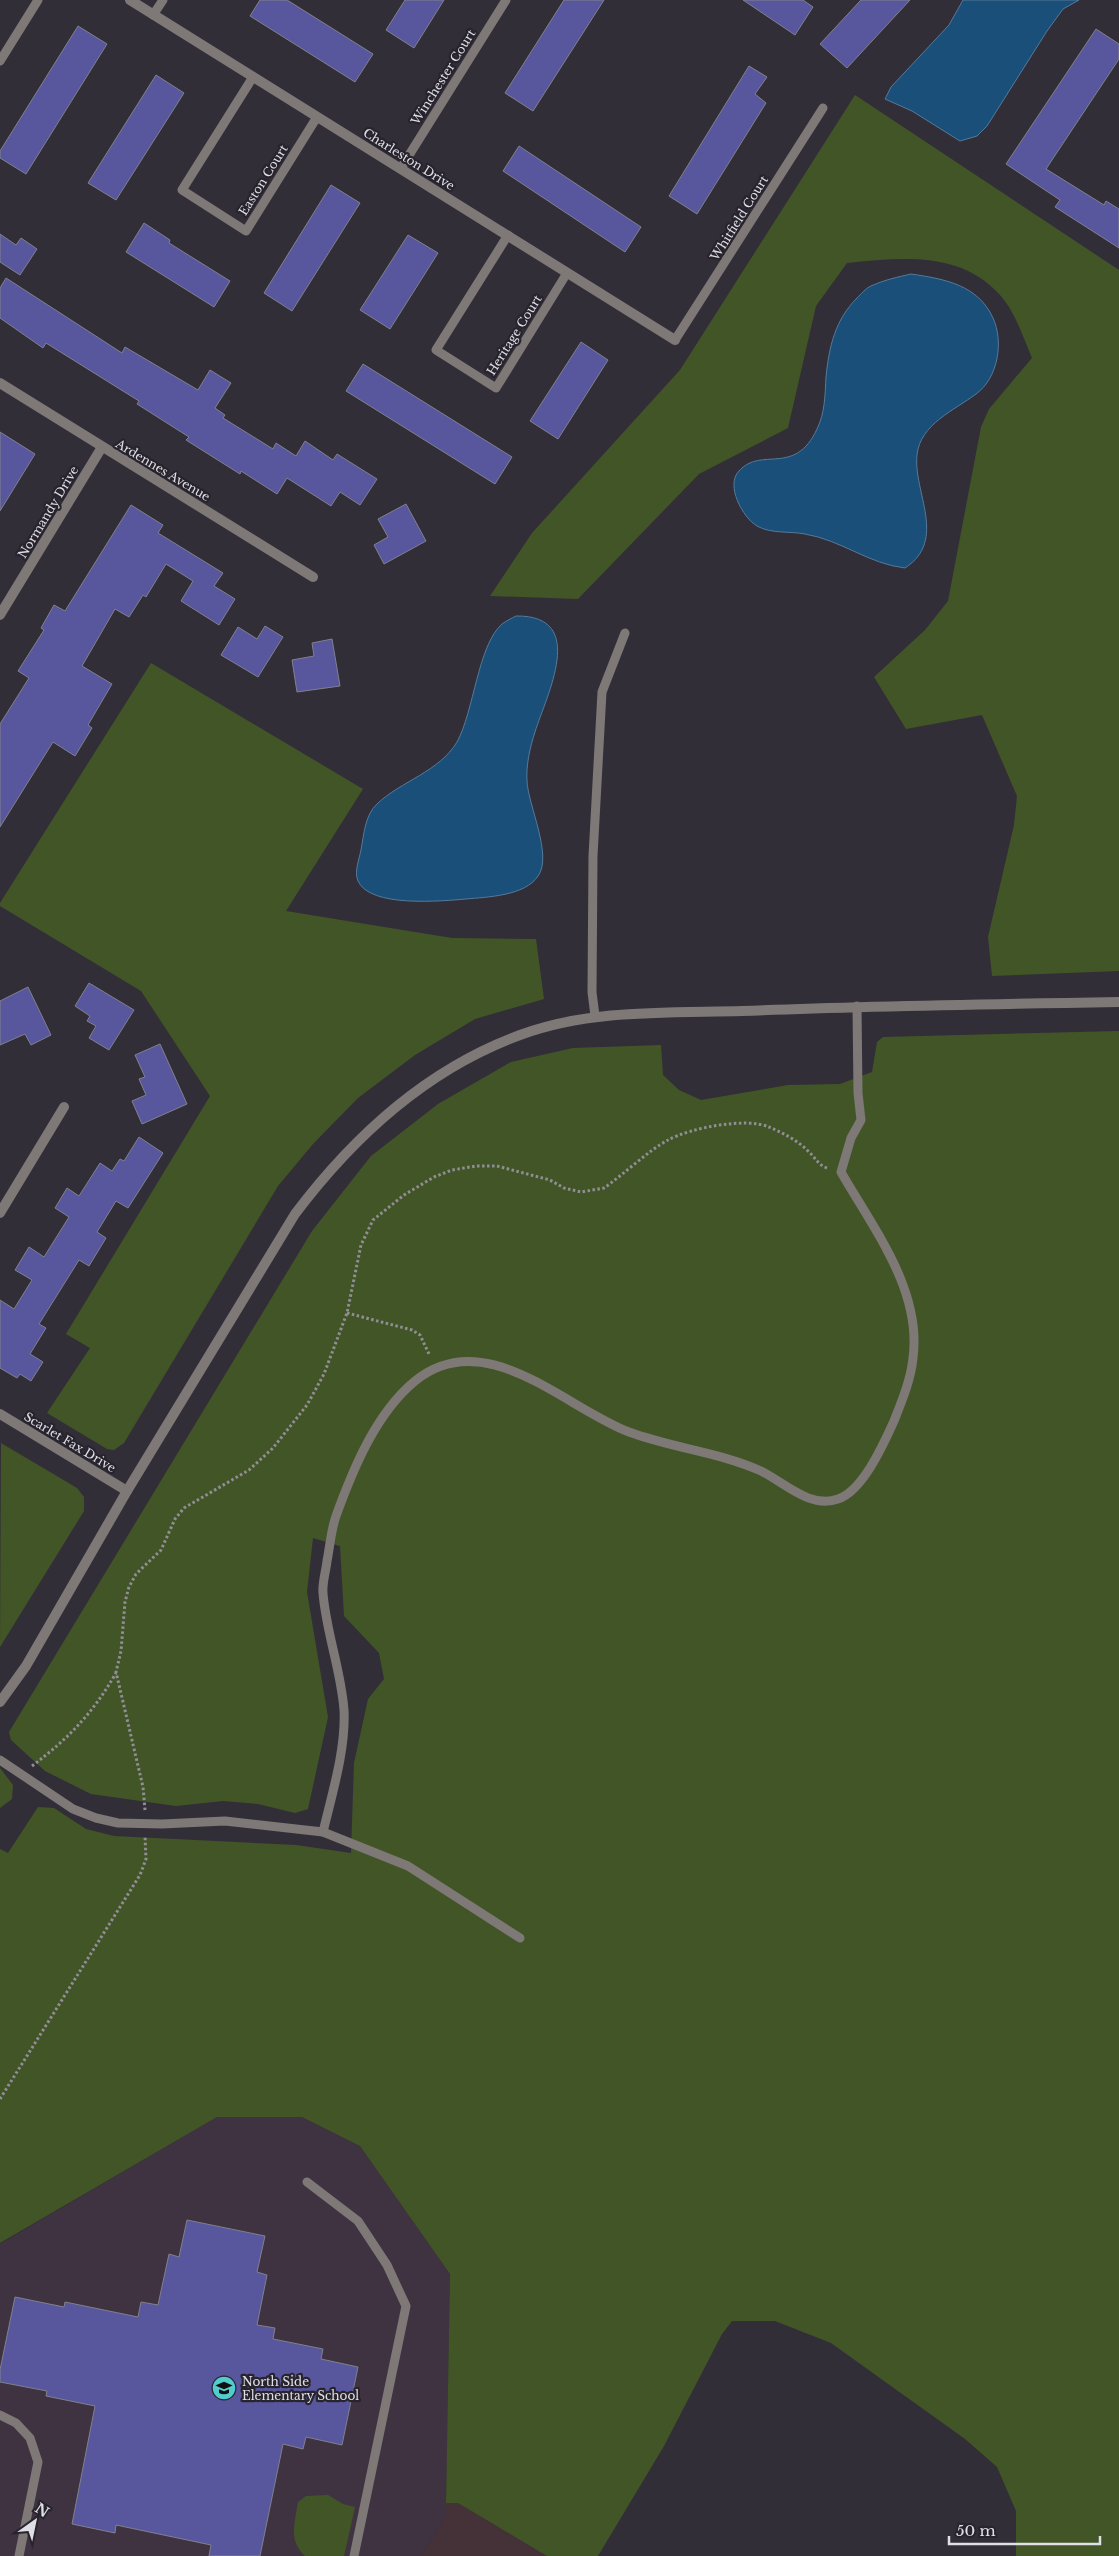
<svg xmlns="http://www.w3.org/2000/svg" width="1119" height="2556" font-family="'Libre Baskerville',serif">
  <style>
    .commercial { fill: #453239 }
    .education { fill: #403341 }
    .green { fill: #425527 }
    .water { fill: #194f79; stroke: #557a9a }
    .building { fill: #58569d; stroke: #80818e }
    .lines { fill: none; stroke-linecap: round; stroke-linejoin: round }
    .path { stroke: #918e96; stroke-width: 3; stroke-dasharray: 2.5 2.5; stroke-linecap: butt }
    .service { stroke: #7e7876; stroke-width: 9 }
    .minor { stroke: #7e7876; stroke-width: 10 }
    .labels { text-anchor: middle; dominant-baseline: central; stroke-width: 4.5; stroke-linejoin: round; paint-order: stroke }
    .street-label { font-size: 12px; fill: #e1dfe6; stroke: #28242e }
    .poi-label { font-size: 12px; fill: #e1dfe6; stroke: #28242e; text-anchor: start }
  </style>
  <rect width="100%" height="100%" fill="#322e38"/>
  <!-- commercial -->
  <path class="commercial" d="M446,2503H458L547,2556H421L446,2517Z"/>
  <!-- education -->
  <path class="education" d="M217,2117H302L360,2146L450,2274L446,2517L421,2556H0V2244Z"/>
  <!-- green -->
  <g class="green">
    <path d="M855,95L1119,270V971L992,976L988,937L1014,825L1017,796L982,715L906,729L874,677L925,630L948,601L981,427L989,409L1032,358C1023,337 1015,311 999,294C959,250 899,258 847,263L816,306L788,428L699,474L578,599L490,596L532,533L680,370Z"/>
    <path d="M151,663L363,789L286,911L452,938L536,939L544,999L475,1019L415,1055L358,1098L313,1144L278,1186L124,1443L114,1450L107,1449L47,1413L90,1348L66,1334L210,1096L141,991L0,906V903Z"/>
    <path d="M1119,1031V2556H1016V2511L997,2467L965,2439L831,2343L775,2321H732L722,2334L664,2446L598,2556H547L458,2503H446L450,2274L360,2146L302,2117H217L0,2243V1849L8,1853L38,1807L54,1808L86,1829L114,1836L296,1845L351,1853L354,1763L368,1699L384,1679L379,1653L344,1616L340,1546L313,1538L307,1592L328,1717L308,1809L295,1813L258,1804L223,1801L176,1806L91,1794L45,1771L11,1740L9,1732L312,1231L371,1156L438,1104L511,1062L573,1048L661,1045L663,1075L679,1090L701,1100L788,1085L840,1084L872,1072L877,1042L883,1037Z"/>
    <path d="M1,1443L77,1488L84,1497V1511L0,1647Z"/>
    <path d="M0,1768L13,1785L12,1799L0,1808Z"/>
    <path d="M328,2495L343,2504L355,2507L344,2556H305C288,2541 295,2522 298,2502L306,2496Z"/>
  </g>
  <!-- water -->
  <g class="water">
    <path d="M963,0H1079L1063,9L1047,31L987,126L977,136L960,141L912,111L885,99L891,87L949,25Z"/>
    <path d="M911,274C945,279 978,285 993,318C1004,342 998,378 976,394C955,410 920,424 917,455C913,492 948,540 905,568C869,564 841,540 805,534C790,531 771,534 757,526C743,518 725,485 739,471C761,446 795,477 817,429C825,413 825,395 826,377C829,347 835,320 857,298C861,294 866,288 871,286C884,280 898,277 911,274Z"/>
    <path d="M516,616C589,615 546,696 535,732C530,747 526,765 527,781C528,805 553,856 538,876C525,896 487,897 466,899C442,901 370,908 358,881C354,872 359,860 361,850C364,834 365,815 377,804C401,781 439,772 457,742C474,711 478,645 502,624C506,621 512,618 516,616Z"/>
  </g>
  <!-- building -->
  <g class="building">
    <path d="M260,0H287L373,54L355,82L250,16Z"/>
    <path d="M405,0H444L414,48L386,30Z"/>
    <path d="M564,0H604L533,111L505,93Z"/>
    <path d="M743,0H803L813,7L795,35Z"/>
    <path d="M861,0H910L847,68L820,44Z"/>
    <path d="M78,26L107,44L26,174L0,158V151Z"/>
    <path d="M1096,29L1119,44V59L1046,169L1104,205L1106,201L1119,209V248L1055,207L1060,200L1006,164Z"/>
    <path d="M749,66L767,77L755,94L766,103L697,214L669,196Z"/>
    <path d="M156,75L184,93L116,200L88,183Z"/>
    <path d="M519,146L641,227L625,252L503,171Z"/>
    <path d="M331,185L360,203L292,311L264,293Z"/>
    <path d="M144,223L170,240L169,243L230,281L214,307L126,252Z"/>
    <path d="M0,234L16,245L21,238L37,249L20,275L0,262Z"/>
    <path d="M408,235L438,253L390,329L360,310Z"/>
    <path d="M6,278L122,353L125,347L198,390L210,370L231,383L215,408L225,415L223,418L273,449L276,443L296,456L305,441L333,460L337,454L377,479L360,505L340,492L331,506L287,478L277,494L241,471L240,474L186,440L189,437L137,404L139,401L46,343L43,348L0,318V288Z"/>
    <path d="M581,342L608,360L558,439L530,421Z"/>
    <path d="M363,364L512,457L495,484L346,391Z"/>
    <path d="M0,432L35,454L0,511Z"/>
    <path d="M406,504L426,541L384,564L374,545L388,537L378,519Z"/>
    <path d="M131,505L163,525L158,533L223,573L214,586L235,599L219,625L181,601L193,581L166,564L146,597L143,595L129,617L115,609L82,666L112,684L88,725L92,728L75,756L53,742L0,827V724L29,678L18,671L44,630L41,628L54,605L65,611Z"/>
    <path d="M265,626L283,637L258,677L221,655L238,627L257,639Z"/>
    <path d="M332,639L340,686L297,692L292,660L314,656L312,643Z"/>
    <path d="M89,983L134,1010L109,1050L89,1038L96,1026L87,1021L90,1016L75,1006Z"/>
    <path d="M28,987L51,1035L31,1045L25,1034L0,1045V1001Z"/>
    <path d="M160,1044L187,1104L142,1124L132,1101L146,1095L139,1079L145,1077L135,1055Z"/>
    <path d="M139,1137L163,1153L128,1208L116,1201L97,1232L106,1238L89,1266L79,1260L39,1324L46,1328L30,1354L43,1362L31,1381L20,1374L17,1378L0,1368V1300L14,1309L32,1280L15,1270L29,1247L44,1257L69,1217L55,1208L67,1188L79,1196L100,1163L112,1171L120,1159L124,1161Z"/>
    <path d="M187,2220L265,2236L257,2272L267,2275L257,2325L275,2328L273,2339L323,2349L321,2359L358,2367L342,2445L306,2437L303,2449L283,2444L260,2556H209L211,2545L116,2525L115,2533L72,2524L95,2406L46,2396L47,2391L0,2382V2370L15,2297L64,2307L65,2302L138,2317L141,2302L158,2305L169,2254L179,2257Z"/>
  </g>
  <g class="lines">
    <!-- path -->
    <g class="path">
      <path d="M347,1313L412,1330L420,1335L430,1356"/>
      <path d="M32,1766C69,1738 93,1713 116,1673"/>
      <path d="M145,1810L143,1787L116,1672L121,1651L125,1602L129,1587L136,1574L161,1550L175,1519L184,1508L249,1470L273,1448L307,1405L324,1374L347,1313L361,1245L373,1220L404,1195L434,1177L452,1170L476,1166H497L550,1180L564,1188L581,1192L604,1188C623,1175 649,1150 668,1140C690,1128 746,1117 769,1127C783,1133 797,1140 808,1151C815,1157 818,1165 827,1168"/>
      <path d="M0,2099L140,1875L146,1859L145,1836"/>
    </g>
    <!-- service -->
    <g class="service">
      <path d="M153,15L163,0"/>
      <path d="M0,61L38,0"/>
      <path d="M253,77L182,190L246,231L317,117"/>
      <path d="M401,168L506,0"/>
      <path d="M508,235L436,350L496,388L567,273"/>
      <path d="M675,340L823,108"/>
      <path d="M595,1016L592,992L593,856L602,692L625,633"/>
      <path d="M0,1760L73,1809L96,1818L118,1823L162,1824L225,1821L323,1832C332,1794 346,1749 344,1710C341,1670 326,1632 323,1593C322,1583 326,1571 327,1561C330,1546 331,1530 336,1516C353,1469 376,1413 415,1381C485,1324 564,1407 629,1432C672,1448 719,1452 761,1471C785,1483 810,1509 838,1499C863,1491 884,1443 894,1421C902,1401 911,1379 913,1358C922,1290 873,1228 841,1172L851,1138L861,1120L858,1093L857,1006"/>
      <path d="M323,1832L408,1866L520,1938"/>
      <path d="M307,2182L358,2221L387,2265L406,2306L354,2556"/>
      <path d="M0,2415L16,2423L30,2438L38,2462L19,2556"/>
    </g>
    <!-- minor -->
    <g class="minor">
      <path d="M130,0L675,340"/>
      <path d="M0,383L313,577"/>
      <path d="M0,615L102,447"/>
      <path d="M0,1213L64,1107"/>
      <path d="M0,1414L127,1491"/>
      <path d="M0,1702L26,1666L127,1491L295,1214C353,1137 427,1069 520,1035C590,1009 668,1013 742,1011C867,1006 993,1004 1119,1002"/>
    </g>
  </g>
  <!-- icons -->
  <defs>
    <g id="school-disc" transform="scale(1.25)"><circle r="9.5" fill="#52cdcf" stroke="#28242e"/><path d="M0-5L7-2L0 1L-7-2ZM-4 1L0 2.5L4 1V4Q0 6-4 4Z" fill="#111"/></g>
  </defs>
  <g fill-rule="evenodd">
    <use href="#school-disc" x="224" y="2388"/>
  </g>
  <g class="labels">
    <!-- street labels -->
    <g class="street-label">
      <text transform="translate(443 77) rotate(-58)">Winchester Court</text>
      <text transform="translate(409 159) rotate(32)">Charleston Drive</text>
      <text transform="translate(263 180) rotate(-58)">Easton Court</text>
      <text transform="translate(739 218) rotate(-58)">Whitfield Court</text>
      <text transform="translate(514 335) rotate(-58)">Heritage Court</text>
      <text transform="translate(163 470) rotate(31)">Ardennes Avenue</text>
      <text transform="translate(48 512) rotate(-59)">Normandy Drive</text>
      <text transform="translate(70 1442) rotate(31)">Scarlet Fax Drive</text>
    </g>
    <!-- poi labels -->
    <g class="poi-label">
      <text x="242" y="2381">North Side<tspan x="242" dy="14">Elementary School</tspan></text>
    </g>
  </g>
  <!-- north arrow -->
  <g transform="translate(35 2521) rotate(33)" stroke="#28242e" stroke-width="4" paint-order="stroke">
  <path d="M0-4L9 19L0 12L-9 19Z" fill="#e1dfe6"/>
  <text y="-8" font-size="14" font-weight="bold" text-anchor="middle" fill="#e1dfe6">N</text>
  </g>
  <!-- scale -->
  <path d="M949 2536v8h151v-8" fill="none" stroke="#e1dfe6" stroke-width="2.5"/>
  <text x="956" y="2536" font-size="15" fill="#e1dfe6" stroke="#28242e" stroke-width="4" paint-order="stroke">50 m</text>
</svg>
